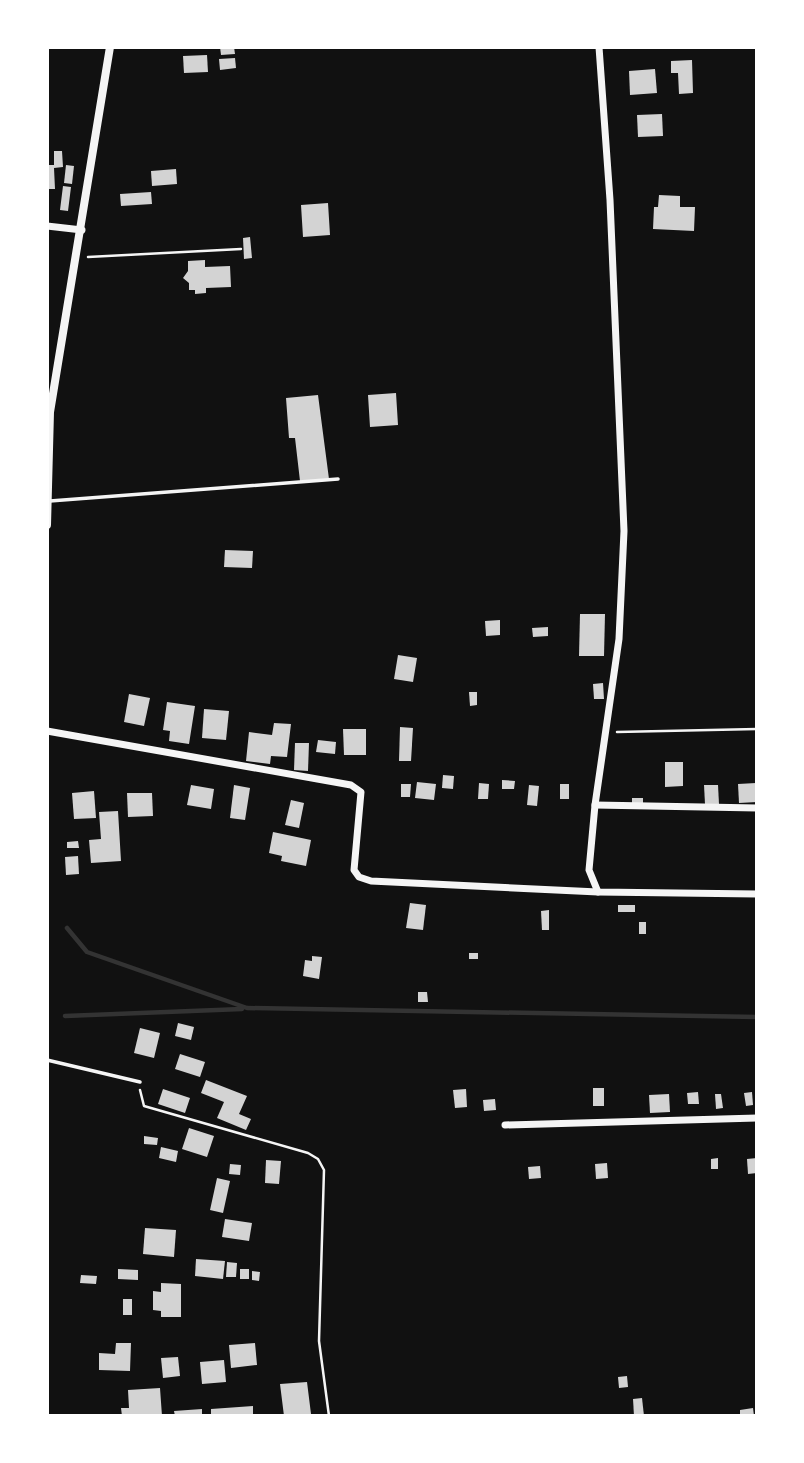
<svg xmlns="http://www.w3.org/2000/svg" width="804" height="1463" font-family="Roboto,sans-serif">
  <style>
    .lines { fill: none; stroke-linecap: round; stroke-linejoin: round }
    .stream { stroke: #333; stroke-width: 4.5 }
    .building { fill: #d3d3d3 }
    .path { stroke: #f5f5f5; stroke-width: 2.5 }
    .service { stroke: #f5f5f5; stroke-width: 3.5 }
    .minor { stroke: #f5f5f5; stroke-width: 7 }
    .tertiary { stroke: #f5f5f5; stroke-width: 8 }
  </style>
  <rect width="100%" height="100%" fill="#111"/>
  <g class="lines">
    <!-- stream -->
    <g class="stream">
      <path d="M67,928L87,952L247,1008L757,1017"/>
      <path d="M65,1016L242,1009"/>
    </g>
  </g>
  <!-- building -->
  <g class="building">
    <path d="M220,47H234L235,54L221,55Z"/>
    <path d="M207,55L208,72L184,73L183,56Z"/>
    <path d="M235,58L236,68L220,70L219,59Z"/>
    <path d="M692,60L693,93L679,94L678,73H671V61Z"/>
    <path d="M655,69L657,93L630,95L629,71Z"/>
    <path d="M662,114L663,136L638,137L637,115Z"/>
    <path d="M54,151H62L63,167L54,168L55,189H47V165H54Z"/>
    <path d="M66,165L74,166L72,184L64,183Z"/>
    <path d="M176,169L177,184L152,186L151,171Z"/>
    <path d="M63,186L71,187L68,211L60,210Z"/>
    <path d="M151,192L152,204L121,206L120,194Z"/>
    <path d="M659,195L680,196V207H695L694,231L653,229L654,207H658Z"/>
    <path d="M328,203L330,235L303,237L301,205Z"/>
    <path d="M250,237L252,258L244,259L243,238Z"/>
    <path d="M205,260V267L230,266L231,287L206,288V293L195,294V290H189V283L183,278L188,271V261Z"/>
    <path d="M396,393L398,425L370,427L368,395Z"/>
    <path d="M318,395L329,479L300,481L295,438H289L286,398Z"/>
    <path d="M225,550L253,551L252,568L224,567Z"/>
    <path d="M580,614H605L604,656H579Z"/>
    <path d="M500,620V635L486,636L485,621Z"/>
    <path d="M548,627V636L533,637L532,628Z"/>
    <path d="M398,655L417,658L413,682L394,679Z"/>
    <path d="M603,683L604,699H594L593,684Z"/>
    <path d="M469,692H477V705L470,706Z"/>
    <path d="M129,694L150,698L144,726L124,722Z"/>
    <path d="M167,702L195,706L189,744L169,741L170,731L163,730Z"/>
    <path d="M204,709L229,711L226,740L202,738Z"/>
    <path d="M274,723L291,724L287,757L271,756L270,764L246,761L249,732L272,735Z"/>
    <path d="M400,727L413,728L411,761H399Z"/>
    <path d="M343,729H366V755H344Z"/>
    <path d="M318,740L336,742L335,754L316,752Z"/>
    <path d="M295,743H309L308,771L294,770Z"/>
    <path d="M665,762H683V786L665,787Z"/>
    <path d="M443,775L454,776L453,789L442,788Z"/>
    <path d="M502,780L515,781L514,789H502Z"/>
    <path d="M417,782L436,784L434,800L415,798Z"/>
    <path d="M479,783L489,784L488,799H478Z"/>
    <path d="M756,783L757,802L739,803L738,784Z"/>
    <path d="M401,784H411L410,797H401Z"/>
    <rect x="560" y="784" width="9" height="15"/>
    <path d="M191,785L214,789L211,809L187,805Z"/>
    <path d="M234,785L250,788L245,820L230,818Z"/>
    <path d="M529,785L539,786L537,806L527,805Z"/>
    <path d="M704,785H718L719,804H705Z"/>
    <path d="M94,791L96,818L74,819L72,793Z"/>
    <path d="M127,793H152L153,816L128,817Z"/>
    <path d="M632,798H643V803L632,804Z"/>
    <path d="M291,800L304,803L299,828L285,825Z"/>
    <path d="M118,811L121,861L91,863L89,840L101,839L99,812Z"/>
    <path d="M273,832L311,840L306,866L281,861L282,856L269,853Z"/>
    <path d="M78,841L79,848H67V842Z"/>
    <path d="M78,856L79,874L66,875L65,857Z"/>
    <path d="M410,903L426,905L423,930L406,928Z"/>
    <rect x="618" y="905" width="17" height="7"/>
    <path d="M549,910V930H542L541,911Z"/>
    <rect x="639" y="922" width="7" height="12"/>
    <rect x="469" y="953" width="9" height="6"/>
    <path d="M312,956L322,957L319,979L303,976L305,960L312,961Z"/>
    <path d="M418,992H427L428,1002H418Z"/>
    <path d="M178,1023L194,1027L191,1040L175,1036Z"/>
    <path d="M140,1028L160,1033L154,1058L134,1053Z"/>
    <path d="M180,1054L205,1062L200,1077L175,1069Z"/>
    <path d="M206,1080L247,1096L239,1114L251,1119L246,1130L217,1118L224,1102L201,1093Z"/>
    <rect x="593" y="1088" width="11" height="18"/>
    <path d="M163,1089L190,1098L185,1113L158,1104Z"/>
    <path d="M466,1089L467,1107L455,1108L453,1090Z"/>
    <path d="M698,1092L699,1104H688L687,1093Z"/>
    <path d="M752,1092L753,1105L746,1106L744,1093Z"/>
    <path d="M669,1094L670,1112L650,1113L649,1095Z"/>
    <path d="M715,1094H721L723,1108L716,1109Z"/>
    <path d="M495,1099L496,1110L484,1111L483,1100Z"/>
    <path d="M189,1128L214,1136L207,1157L182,1149Z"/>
    <path d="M144,1136L158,1138L157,1145L144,1144Z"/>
    <path d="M161,1147L178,1151L176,1162L159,1158Z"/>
    <path d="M718,1158V1169H711V1159Z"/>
    <path d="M757,1158V1173L748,1174L747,1159Z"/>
    <path d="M266,1160L281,1161L279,1184L265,1183Z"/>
    <path d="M607,1163L608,1178L596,1179L595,1164Z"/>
    <path d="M230,1164L241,1165L240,1175L229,1174Z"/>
    <path d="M540,1166L541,1178L529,1179L528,1167Z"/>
    <path d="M217,1178L230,1181L223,1213L210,1210Z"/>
    <path d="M225,1219L252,1223L249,1241L222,1237Z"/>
    <path d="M145,1228L176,1230L174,1257L143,1254Z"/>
    <path d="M196,1259L225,1261L223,1279L195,1276Z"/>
    <path d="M227,1262L237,1263L236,1277H226Z"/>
    <path d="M118,1269L138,1270V1280L118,1279Z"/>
    <rect x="240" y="1269" width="9" height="10"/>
    <path d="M252,1271L260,1272L259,1281L252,1280Z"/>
    <path d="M81,1275L97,1276L96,1284L80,1283Z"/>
    <path d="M161,1283L181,1284V1317H161V1311L153,1310V1291L161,1292Z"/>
    <rect x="123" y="1299" width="9" height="16"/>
    <path d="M116,1343H131L130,1371L99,1370V1353L115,1354Z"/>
    <path d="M255,1343L257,1365L231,1368L229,1345Z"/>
    <path d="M178,1357L180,1376L163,1378L161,1358Z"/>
    <path d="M224,1360L226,1382L202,1384L200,1362Z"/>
    <path d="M627,1376L628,1387L619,1388L618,1377Z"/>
    <path d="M307,1382L311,1414L284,1416L280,1384Z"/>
    <path d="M160,1388L162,1416H122L121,1408H129L128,1390Z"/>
    <path d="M642,1398L644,1416H634L633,1399Z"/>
    <path d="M253,1406V1416H211V1409Z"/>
    <path d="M753,1408L754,1416H740V1410Z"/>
    <path d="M202,1409V1416H175L174,1411Z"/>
  </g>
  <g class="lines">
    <!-- path -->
    <g class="path">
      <path d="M88,257L241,249"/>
      <path d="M617,732L757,729"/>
      <path d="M140,1090L144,1106L308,1153L318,1159L324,1170L319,1341L329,1416"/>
    </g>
    <!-- service -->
    <g class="service">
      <path d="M50,501L338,479"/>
      <path d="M47,1060L140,1082"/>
    </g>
    <!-- minor -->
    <g class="minor">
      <path d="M47,226L82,230"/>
      <path d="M47,731L351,785L361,792L354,870L359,877L371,881L598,892L757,894"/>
      <path d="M595,805L757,808"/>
      <path d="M598,892L589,870L595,805L619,639L624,531L610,200L599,47"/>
      <path d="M505,1125L757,1118"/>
    </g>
    <!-- tertiary -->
    <path class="tertiary" d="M47,525L50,412L110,47"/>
  </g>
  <!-- border -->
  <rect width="804" height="1463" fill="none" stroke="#ffffff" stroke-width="98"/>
</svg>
